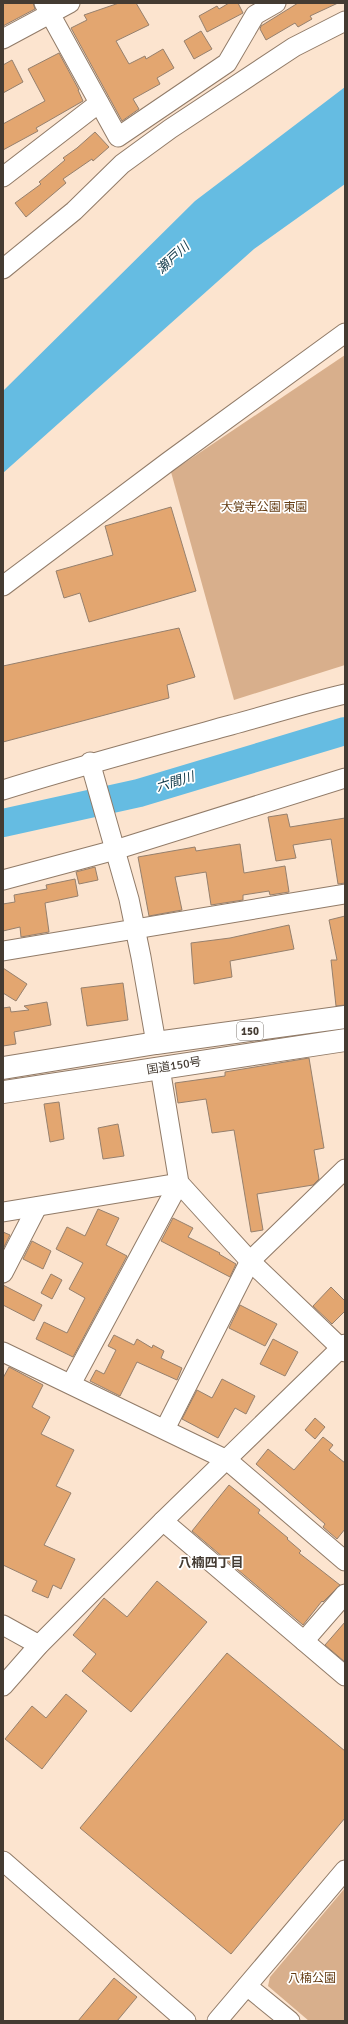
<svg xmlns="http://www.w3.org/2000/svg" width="348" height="2024" font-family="Signika,'Noto Sans JP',sans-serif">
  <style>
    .green { fill: #d8af8c }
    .water { fill: #65bce2 }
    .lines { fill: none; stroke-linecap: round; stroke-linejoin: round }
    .river { stroke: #65bce2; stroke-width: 28 }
    .building { fill: #e3a670; stroke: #96806d }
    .minor-casing { stroke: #917b68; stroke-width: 21 }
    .highway-casing { stroke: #917b68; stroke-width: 24 }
    .minor { stroke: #fff; stroke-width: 19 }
    .highway { stroke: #fff; stroke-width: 22 }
    .labels { text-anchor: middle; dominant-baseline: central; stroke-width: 3.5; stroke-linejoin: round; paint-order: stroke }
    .shield { fill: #fff; stroke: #7c7670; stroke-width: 1 }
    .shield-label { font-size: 11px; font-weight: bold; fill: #443b32 }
    .park-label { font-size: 12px; fill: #643c13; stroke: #fff }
    .street-label { font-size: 12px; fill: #443b32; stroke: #fff }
    .water-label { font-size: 13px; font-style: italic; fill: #113949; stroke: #fff }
    .neighbourhood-label { font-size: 13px; font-weight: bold; fill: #443b32; stroke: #fff }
  </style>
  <rect width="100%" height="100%" fill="#fce4cf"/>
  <!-- green -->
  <g class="green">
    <path d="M345,355V665L234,700L171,472Z"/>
    <path d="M345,1888V2021H309L268,1986L270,1977Z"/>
  </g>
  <!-- water -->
  <path class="water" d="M345,87V184L254,249L3,473V391L195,201Z"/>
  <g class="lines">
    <!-- river -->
    <path class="river" d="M3,823L139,793L345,731"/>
  </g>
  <!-- building -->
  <g class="building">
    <path d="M3,3H33L35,9L3,26Z"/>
    <path d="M119,3H136L149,25L116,41L129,64L145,56L146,59L163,49L174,68L157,78L160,84L133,99L139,109L122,121L71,28L87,20L84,15Z"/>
    <path d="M229,3H238L243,13L207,32L199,16L217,6L219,9Z"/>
    <path d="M298,3H338L310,16L312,19L298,27L295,23L266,40L260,29L261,26Z"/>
    <path d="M201,31L212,49L194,59L184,41Z"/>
    <path d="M59,53L79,90H78L83,101L36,128L38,131L3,150V124L45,101L28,69Z"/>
    <path d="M12,60L23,82L3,93V65Z"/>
    <path d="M95,132L109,147L93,161L92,159L63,179L66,183L26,217L15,203L41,184L39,182L65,160L63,158L77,148Z"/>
    <path d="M171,507L196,591L89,622L80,593L64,598L56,571L113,555L105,526Z"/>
    <path d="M179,628L195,677L167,685L169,698L3,742V666Z"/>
    <path d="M287,814L290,827L345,818V883L338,884L331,839L293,845L296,858L276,861L268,817Z"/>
    <path d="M240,844L244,873L285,866L289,892L270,895L269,891L243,895V900L211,905L206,872L175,877L182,910L149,916L138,857L195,847L196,851Z"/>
    <path d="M95,867L98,880L79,884L76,872Z"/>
    <path d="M75,879L78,896L45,903L49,932L21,937L20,927L3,931V904L15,902L14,895L47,889L46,885Z"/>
    <path d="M345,916V1005L336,1006L331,960H337L329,920Z"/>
    <path d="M289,925L294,949L230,961L232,977L194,984L191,943L230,938Z"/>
    <path d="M3,968L27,984L16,1001L3,993Z"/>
    <path d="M123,983L128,1020L87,1026L81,988Z"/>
    <path d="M47,1002L51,1025L14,1032L16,1044L3,1046V1008L10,1007L11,1012L29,1010L24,1006Z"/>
    <path d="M309,1058L324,1148L314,1150L319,1179L313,1185L257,1194L263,1230L251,1232L234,1130L212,1133L206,1099L178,1103L175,1083L225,1076V1072Z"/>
    <path d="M59,1102L64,1139L50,1142L44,1104Z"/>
    <path d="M118,1124L124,1156L103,1159L98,1128Z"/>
    <path d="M98,1209L119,1218L106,1245L127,1256L73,1357L36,1339L44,1322L67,1333L85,1298L69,1289L83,1263L56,1249L67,1227L85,1236Z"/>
    <path d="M173,1218L193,1228L188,1237L220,1253L219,1254L236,1264L230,1277L161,1241Z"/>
    <path d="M3,1232L10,1235L3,1249Z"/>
    <path d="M32,1241L51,1251L43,1269L23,1259Z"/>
    <path d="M51,1274L62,1280L52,1299L41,1293Z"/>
    <path d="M3,1285L42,1305L34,1321L3,1305Z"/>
    <path d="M331,1287L345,1301V1311L332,1324L313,1306Z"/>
    <path d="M240,1305L277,1324L265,1346L229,1328Z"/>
    <path d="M114,1335L134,1345L137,1339L152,1348L153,1345L164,1351L161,1358L182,1368L177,1380L137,1362L120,1396L90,1381L96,1370L104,1374L116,1350L108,1346Z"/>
    <path d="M273,1339L298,1352L285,1376L260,1364Z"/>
    <path d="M9,1367L43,1385L32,1407L50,1417L41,1434L74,1450L56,1486L71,1493L44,1545L75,1559L61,1589L53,1585L48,1598L32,1591L37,1581L3,1565V1378Z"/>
    <path d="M222,1379L255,1396L246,1414L235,1408L218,1438L182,1419L197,1390L212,1398Z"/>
    <path d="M315,1418L325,1427L315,1439L305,1430Z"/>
    <path d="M323,1437L333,1445L329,1450L345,1463V1529L337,1539L323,1527L325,1524L256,1464L268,1449L294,1470Z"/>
    <path d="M229,1485L260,1510L258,1513L288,1538L287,1539L301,1551L299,1553L340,1585L323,1602L322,1601L303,1625L192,1531Z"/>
    <path d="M157,1581L207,1622L131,1712L82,1671L96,1654L73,1635L104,1598L127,1617Z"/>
    <path d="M345,1622V1662L325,1645Z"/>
    <path d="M227,1653L345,1751V1818L231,1954L80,1828Z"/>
    <path d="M66,1694L87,1711L42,1769L5,1739L32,1706L46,1718Z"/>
    <path d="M114,1978L137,1997L117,2021H78Z"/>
  </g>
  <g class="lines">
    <!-- minor casing -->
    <g class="minor-casing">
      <g id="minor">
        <path d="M44,3L118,137L227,63L255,15L276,3"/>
        <path d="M3,39L70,3"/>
        <path d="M3,177L99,103"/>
        <path d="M3,269L74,211L122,164L170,129L294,47L345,21"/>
        <path d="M3,586L168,462L345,333"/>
        <path d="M90,762L129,899L141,957L156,1043"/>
        <path d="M3,790C79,766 154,746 231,725C269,715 306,703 345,694"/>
        <path d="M3,880L115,850L345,778"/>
        <path d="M3,951L345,894"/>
        <path d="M160,1068L179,1183L250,1261L345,1352"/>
        <path d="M3,1212L179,1183"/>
        <path d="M3,1273L37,1207"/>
        <path d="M3,1352L227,1460L345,1561"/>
        <path d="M71,1384L179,1183"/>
        <path d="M165,1429L250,1261L345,1169"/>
        <path d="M163,1521L345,1676"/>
        <path d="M3,1625L39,1645"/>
        <path d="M304,1641L345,1594"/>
        <path d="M3,1686L39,1645L163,1521L345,1344"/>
        <path d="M3,1861L186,2021"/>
        <path d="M247,1986L290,2021"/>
        <path d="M217,2021L345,1870"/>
      </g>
    </g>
    <!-- highway casing -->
    <g class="highway-casing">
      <g id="highway">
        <path d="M3,1068L156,1043L345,1017"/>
        <path d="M3,1092L345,1040"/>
      </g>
    </g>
    <!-- minor -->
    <use href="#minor" class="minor"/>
    <!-- highway -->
    <use href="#highway" class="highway"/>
  </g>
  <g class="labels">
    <!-- shield labels -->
    <rect class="shield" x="237" y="1022" width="26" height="18" rx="3"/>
    <g class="shield-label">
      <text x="250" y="1031">150</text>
    </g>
    <!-- park labels -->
    <g class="park-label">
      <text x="264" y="507">大覚寺公園 東園</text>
      <text x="312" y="1978">八楠公園</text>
    </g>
    <!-- street labels -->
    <g class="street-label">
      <text transform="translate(174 1066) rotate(-9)">国道150号</text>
    </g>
    <!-- water labels -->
    <g class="water-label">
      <text transform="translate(173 258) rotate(-43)">瀬戸川</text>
      <text transform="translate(175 782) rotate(-17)">六間川</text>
    </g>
    <!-- neighbourhood labels -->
    <g class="neighbourhood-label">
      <text x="211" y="1563">八楠四丁目</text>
    </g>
  </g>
  <!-- border -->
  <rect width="348" height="2024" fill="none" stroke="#443b32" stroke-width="8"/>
</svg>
